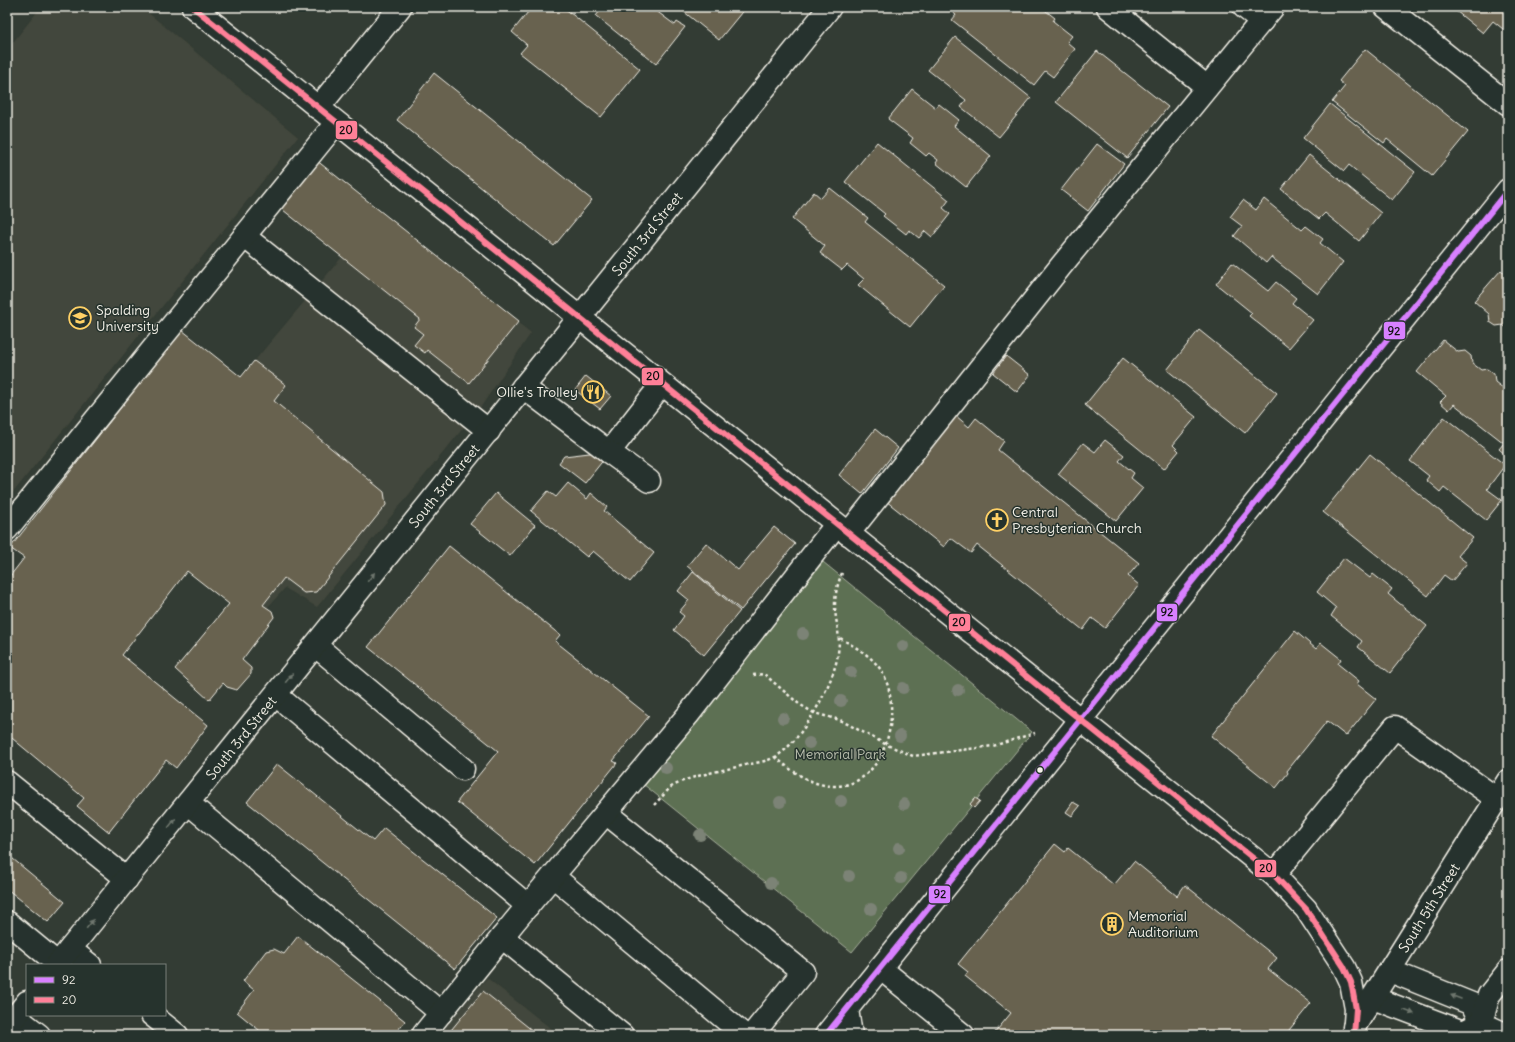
<svg xmlns="http://www.w3.org/2000/svg" width="1515" height="1042" font-family="Delius,sans-serif">
  <style>
    .built { fill: #43473c }
    .green { fill: #5d6f52; stroke: #a8b09d }
    .building { fill: #676250; stroke: #f4f1e8 }
    .lines { fill: none; stroke-linecap: round; stroke-linejoin: round }
    .minor-casing { stroke: #f4f1e8; stroke-width: 25 }
    .major-casing { stroke: #f4f1e8; stroke-width: 25 }
    .path { stroke: #f4f1e8; stroke-width: 2.5; stroke-dasharray: 3 3; stroke-linecap: butt }
    .minor { stroke: #26332d; stroke-width: 22 }
    .major { stroke: #26332d; stroke-width: 22 }
    .bus-1-casing { stroke: #26332d; stroke-width: 9 }
    .bus-2-casing { stroke: #26332d; stroke-width: 9 }
    .bus-1 { stroke: #d880ff; stroke-width: 6 }
    .bus-2 { stroke: #ff8098; stroke-width: 6 }
    .tree { fill: #7c8376 }
    .oneway { fill: #6e766e }
    .bus-dot { fill: #f4f1e8; stroke: #26332d; stroke-width: 1.5 }
    .labels { text-anchor: middle; dominant-baseline: central; stroke-width: 3; stroke-linejoin: round; paint-order: stroke }
    .street-label { font-size: 14px; fill: #f4f1e8; stroke: #26332d }
    .poi-label { font-size: 14px; fill: #f4f1e8; stroke: #26332d; text-anchor: start }
    .park-label { font-size: 14px; fill: #b8bdac; stroke: #26332d }
    .line-badge { stroke: #26332d; stroke-width: 1.5 }
    .pale-badge-label { font-size: 11px; text-anchor: middle; font-weight: bold; fill: #111 }
  </style>
  <rect width="100%" height="100%" fill="#333c34"/>
  <filter id="ink" filterUnits="userSpaceOnUse"><feTurbulence type="fractalNoise" baseFrequency=".025" numOctaves="2"/><feDisplacementMap in="SourceGraphic" scale="8" xChannelSelector="R" yChannelSelector="G"/><feConvolveMatrix kernelMatrix="1 2 1 2 8 2 1 2 1" color-interpolation-filters="sRGB"/></filter>
  <g filter="url(#ink)">
    <!-- built -->
    <g class="built">
      <path d="M41,7H141L298,137L7,500V50Z"/>
      <path d="M316,160L531,333L482,405L317,607L285,588L256,620L264,559L241,377L342,257L278,206Z"/>
      <path d="M487,978L559,1035H439Z"/>
    </g>
    <!-- green -->
    <path class="green" d="M823,562L1032,732L852,952L643,784Z"/>
    <!-- building -->
    <g class="building">
      <path d="M532,7H548L554,12L558,7H563L640,69L601,117L520,53L527,45L512,32Z"/>
      <path d="M603,7H651L675,25L677,22L685,27L656,64L596,16Z"/>
      <path d="M678,7H746L719,40Z"/>
      <path d="M945,7H1041L1055,18L1053,21L1072,36L1067,42L1075,49L1053,77L1045,71L1034,85L952,20L956,15Z"/>
      <path d="M1451,7H1508V33L1493,21L1483,33Z"/>
      <path d="M955,37L1031,98L999,137L961,107L966,100L928,70Z"/>
      <path d="M1365,49L1468,132L1432,176L1387,139L1384,143L1332,102L1345,86L1339,81Z"/>
      <path d="M1097,51L1168,107L1127,158L1056,102Z"/>
      <path d="M434,73L592,200L554,246L397,120Z"/>
      <path d="M912,89L936,108L939,104L959,120L954,126L991,156L966,187L936,163L938,160L929,153L926,156L910,143L913,138L888,119Z"/>
      <path d="M1330,104L1415,172L1392,200L1349,165L1344,171L1303,138Z"/>
      <path d="M877,142L949,200L943,208L950,214L932,237L925,231L919,238L909,230L906,234L883,216L885,214L845,182Z"/>
      <path d="M1097,144L1124,164L1088,211L1061,190Z"/>
      <path d="M1309,155L1381,213L1359,241L1325,213L1319,219L1281,189Z"/>
      <path d="M316,160L519,321L469,383L427,350L425,353L414,345L423,334L414,327L420,319L278,206Z"/>
      <path d="M830,188L868,218L865,222L944,285L910,327L858,285L864,279L847,265L842,270L820,253L825,246L792,219L814,192L821,198Z"/>
      <path d="M1264,199L1302,230L1306,226L1323,239L1320,243L1343,262L1318,294L1271,257L1266,263L1234,236L1242,226L1230,217L1243,200L1256,210Z"/>
      <path d="M1232,263L1268,291L1276,282L1296,298L1292,303L1313,320L1289,348L1249,316L1252,313L1216,284Z"/>
      <path d="M1501,270L1508,276V329L1503,325L1496,326L1490,322L1489,314L1474,301Z"/>
      <path d="M182,330L241,377L254,361L286,385L274,401L384,492L386,505L316,592L304,593L284,578L263,605L272,611L274,617L242,660L251,668V674L237,690L227,687L223,683L209,700L175,669L229,604L187,571L122,655L208,725L176,768L166,760L109,832L77,806L84,798L7,734V580L24,558L10,548Z"/>
      <path d="M1199,330L1277,393L1245,433L1167,370Z"/>
      <path d="M1443,340L1458,352L1465,351L1471,356L1472,363L1481,370L1487,369L1494,374L1495,382L1508,392V457L1499,449L1504,443L1454,404L1449,410L1440,402L1446,396L1417,372Z"/>
      <path d="M1006,356L1030,375L1017,392L993,373Z"/>
      <path d="M1123,358L1196,417L1173,445L1179,451L1164,469L1085,405Z"/>
      <path d="M586,376L611,396L600,409L575,390Z"/>
      <path d="M955,415L969,427L976,418L1004,441L998,450L1139,563L1128,576L1139,585L1105,628L1092,618L1083,630L977,545L971,553L951,538L944,547L886,501Z"/>
      <path d="M1444,417L1505,465L1487,489L1502,500L1486,520L1444,487L1440,492L1426,480L1429,476L1410,461Z"/>
      <path d="M875,429L898,448L862,494L839,475Z"/>
      <path d="M1105,440L1124,455L1119,461L1134,473L1131,478L1143,488L1116,521L1058,474L1083,443L1095,452Z"/>
      <path d="M598,452L605,458L585,483L559,463L564,456Z"/>
      <path d="M1370,454L1473,538L1458,556L1467,563L1452,581L1444,575L1428,596L1323,512Z"/>
      <path d="M568,483L587,499L591,493L607,507L604,511L654,553L630,582L593,551L587,557L531,511L548,491L556,497Z"/>
      <path d="M496,493L535,525L510,556L470,524Z"/>
      <path d="M774,527L795,544L741,610L687,566L706,543L738,570Z"/>
      <path d="M449,546L560,635L555,641L649,716L613,761L617,763L535,865L457,802L498,751L368,647Z"/>
      <path d="M1344,558L1370,578L1373,574L1392,589L1388,594L1427,626L1390,673L1358,647L1362,641L1331,616L1336,608L1317,592Z"/>
      <path d="M693,572L740,611L704,655L674,630L684,616L679,612L689,600L678,591Z"/>
      <path d="M1295,631L1316,649L1321,643L1341,659L1338,664L1359,681L1357,684L1376,699L1346,736L1327,721L1287,771L1288,773L1276,788L1211,736Z"/>
      <path d="M277,764L373,841L384,828L497,918L455,969L247,802Z"/>
      <path d="M975,798L980,801L974,808L970,804Z"/>
      <path d="M1073,802L1080,806L1072,816L1066,812Z"/>
      <path d="M1055,844L1065,852L1068,848L1114,885L1134,861L1177,896L1185,885L1277,958L1268,969L1311,1003L1285,1035H993L1011,1013L965,976L968,972L958,964Z"/>
      <path d="M7,854L65,902L48,922L7,889Z"/>
      <path d="M298,936L405,1021L394,1035H265L237,1012L254,990L243,981L266,951L274,949L284,954Z"/>
      <path d="M483,991L538,1035H447Z"/>
    </g>
    <g class="lines">
      <!-- minor casing -->
      <g class="minor-casing">
        <g id="minor">
          <path d="M193,7L1274,875L1306,909L1344,967L1351,982L1356,1009L1354,1035"/>
          <path d="M1108,7L1207,87"/>
          <path d="M1244,7L1262,21"/>
          <path d="M1386,7L1508,104"/>
          <path d="M318,108L400,7"/>
          <path d="M244,236L489,431"/>
          <path d="M523,387L609,452L662,384"/>
          <path d="M609,452L649,481"/>
          <path d="M7,529L336,123"/>
          <path d="M848,534L1061,266L1273,7"/>
          <path d="M316,646L463,769"/>
          <path d="M276,695L528,906"/>
          <path d="M7,782L127,879"/>
          <path d="M188,803L441,1013"/>
          <path d="M606,813L803,972L752,1035"/>
          <path d="M1274,875L1395,727L1497,799"/>
          <path d="M553,876L744,1035"/>
          <path d="M7,922L58,964"/>
          <path d="M502,937L622,1035"/>
          <path d="M70,949L90,965"/>
          <path d="M880,968L963,1035"/>
          <path d="M1390,971L1472,1004L1481,1023L1507,1035"/>
          <path d="M1373,998L1463,1032L1481,1023L1489,995L1508,971"/>
          <path d="M847,1009L851,1035"/>
          <path d="M152,1015L177,1035"/>
          <path d="M16,1017L39,1035"/>
          <path d="M1354,1027L1508,781"/>
          <path d="M423,1035L515,921L688,715L836,525"/>
        </g>
      </g>
      <!-- major casing -->
      <g class="major-casing">
        <g id="major">
          <path d="M57,965L830,7"/>
          <path d="M7,1027L27,1002"/>
          <path d="M826,1035L1508,190"/>
        </g>
      </g>
      <!-- path -->
      <g class="path">
        <path d="M753,675L764,674L799,704L814,713L840,720L885,744L913,756L993,746L1035,733"/>
        <path d="M775,757C792,771 811,786 834,786C886,787 904,710 882,672C873,656 855,647 840,638"/>
        <path d="M654,805L671,787L683,781C704,773 725,770 745,765C754,763 766,762 775,757C801,743 835,682 838,653C841,634 835,622 835,605C835,593 838,583 842,573"/>
      </g>
      <!-- minor -->
      <use href="#minor" class="minor"/>
      <!-- major -->
      <use href="#major" class="major"/>
      <!-- bus-1 casing -->
      <g class="bus-1-casing">
        <path id="bus-1" d="M826,1035L1508,190"/>
      </g>
      <!-- bus-2 casing -->
      <g class="bus-2-casing">
        <path id="bus-2" d="M193,7L1274,875L1306,909L1344,967L1351,982L1356,1009L1354,1035"/>
      </g>
      <!-- bus-1 -->
      <use href="#bus-1" class="bus-1"/>
      <!-- bus-2 -->
      <use href="#bus-2" class="bus-2"/>
    </g>
    <!-- trees -->
    <g class="tree">
      <circle cx="803" cy="634" r="6"/>
      <circle cx="903" cy="646" r="6"/>
      <circle cx="851" cy="672" r="6"/>
      <circle cx="903" cy="688" r="6"/>
      <circle cx="958" cy="690" r="6"/>
      <circle cx="841" cy="701" r="6"/>
      <circle cx="783" cy="718" r="6"/>
      <circle cx="900" cy="736" r="6"/>
      <circle cx="809" cy="743" r="6"/>
      <circle cx="852" cy="755" r="6"/>
      <circle cx="666" cy="768" r="6"/>
      <circle cx="841" cy="801" r="6"/>
      <circle cx="780" cy="802" r="6"/>
      <circle cx="904" cy="804" r="6"/>
      <circle cx="700" cy="835" r="6"/>
      <circle cx="899" cy="848" r="6"/>
      <circle cx="849" cy="876" r="6"/>
      <circle cx="901" cy="878" r="6"/>
      <circle cx="771" cy="883" r="6"/>
      <circle cx="871" cy="909" r="6"/>
    </g>
    <!-- one-way arrows -->
    <defs><path id="oneway-solid" d="M-6-.8H1V-3.2L6.5 0L1 3.2V.8H-6Z"/></defs>
    <g class="oneway">
      <use href="#oneway-solid" transform="translate(371 577) rotate(-51)"/>
      <use href="#oneway-solid" transform="translate(289 678) rotate(-51)"/>
      <use href="#oneway-solid" transform="translate(172 823) rotate(-51)"/>
      <use href="#oneway-solid" transform="translate(90 924) rotate(-51)"/>
      <use href="#oneway-solid" transform="translate(1456 997) rotate(-159)"/>
      <use href="#oneway-solid" transform="translate(1409 1012) rotate(21)"/>
    </g>
  </g>
  <!-- icons -->
  <defs>
    <g id="university-ring" transform="scale(1.15)"><circle r="9.5" fill="#26332d" stroke="#ffd166" stroke-width="1.5"/><path d="M0-5L7-2L0 1L-7-2ZM-4 1L0 2.5L4 1V4Q0 6-4 4Z" fill="#ffd166"/></g>
    <g id="restaurant-ring" transform="scale(1.15)"><circle r="9.5" fill="#26332d" stroke="#ffd166" stroke-width="1.5"/><path d="M-5-6h1v4h1v-4h1v4h1v-4h1v5L-1.5 .5V6h-2V.5L-5-1ZM5-6V6H3V1.5H1.5Q1.5-4 5-6Z" fill="#ffd166"/></g>
    <g id="church-ring" transform="scale(1.15)"><circle r="9.5" fill="#26332d" stroke="#ffd166" stroke-width="1.5"/><path d="M-1.2-6h2.4v3.5h3.3v2.4h-3.3V6h-2.4V-.1h-3.3v-2.4h3.3Z" fill="#ffd166"/></g>
    <g id="building-ring" transform="scale(1.15)"><circle r="9.5" fill="#26332d" stroke="#ffd166" stroke-width="1.5"/><path d="M-4-6H4V6H1V3H-1V6H-4ZM-2.5-4.3h1.7v1.8h-1.7ZM.8-4.3h1.7v1.8H.8ZM-2.5-1h1.7V.8h-1.7ZM.8-1h1.7V.8H.8Z" fill="#ffd166"/></g>
  </defs>
  <g fill-rule="evenodd">
    <use href="#university-ring" x="80" y="318"/>
    <use href="#restaurant-ring" x="593" y="392"/>
    <use href="#church-ring" x="997" y="520"/>
    <use href="#building-ring" x="1112" y="924"/>
  </g>
  <!-- markers -->
  <circle class="bus-dot" cx="1040" cy="770" r="3.5"/>
  <g class="labels">
    <!-- street labels -->
    <g class="street-label">
      <text transform="translate(647 234) rotate(-51)">South 3rd Street</text>
      <text transform="translate(444 486) rotate(-51)">South 3rd Street</text>
      <text transform="translate(241 738) rotate(-51)">South 3rd Street</text>
      <text transform="translate(1429 908) rotate(-58)">South 5th Street</text>
    </g>
    <!-- poi labels -->
    <g class="poi-label">
      <text x="96" y="310">Spalding<tspan x="96" dy="16">University</tspan></text>
      <text x="578" y="392" text-anchor="end">Ollie's Trolley</text>
      <text x="1012" y="512">Central<tspan x="1012" dy="16">Presbyterian Church</tspan></text>
      <text x="1128" y="916">Memorial<tspan x="1128" dy="16">Auditorium</tspan></text>
    </g>
    <!-- park labels -->
    <g class="park-label">
      <text x="840" y="754">Memorial Park</text>
    </g>
  </g>
  <g class="line-badge">
    <rect x="335" y="120" width="23" height="20" rx="4" fill="#ff8098"/>
    <rect x="1383" y="321" width="23" height="19" rx="4" fill="#d880ff"/>
    <rect x="641" y="367" width="23" height="19" rx="4" fill="#ff8098"/>
    <rect x="1156" y="603" width="22" height="19" rx="4" fill="#d880ff"/>
    <rect x="948" y="613" width="23" height="19" rx="4" fill="#ff8098"/>
    <rect x="1254" y="859" width="23" height="19" rx="4" fill="#ff8098"/>
    <rect x="928" y="885" width="23" height="19" rx="4" fill="#d880ff"/>
  </g>
  <g class="pale-badge-label">
    <text x="346" y="134">20</text>
    <text x="1394" y="335">92</text>
    <text x="653" y="380">20</text>
    <text x="1167" y="616">92</text>
    <text x="959" y="626">20</text>
    <text x="1266" y="872">20</text>
    <text x="940" y="898">92</text>
  </g>
  <!-- margin -->
  <rect width="1515" height="1042" fill="none" stroke="#26332d" stroke-width="24"/>
  <rect x="12" y="12" width="1491" height="1018" fill="none" stroke="#f4f1e8" stroke-width="1.5" filter="url(#ink)"/>
  <!-- legend -->
  <rect x="26" y="964" width="140" height="52" fill="#26332d" stroke="#787f78"/>
  <rect x="34" y="977" width="20" height="6" fill="#d880ff" stroke="#787f78"/>
  <text x="62" y="984" font-size="12" fill="#f4f1e8">92</text>
  <rect x="34" y="997" width="20" height="6" fill="#ff8098" stroke="#787f78"/>
  <text x="62" y="1004" font-size="12" fill="#f4f1e8">20</text>
</svg>
